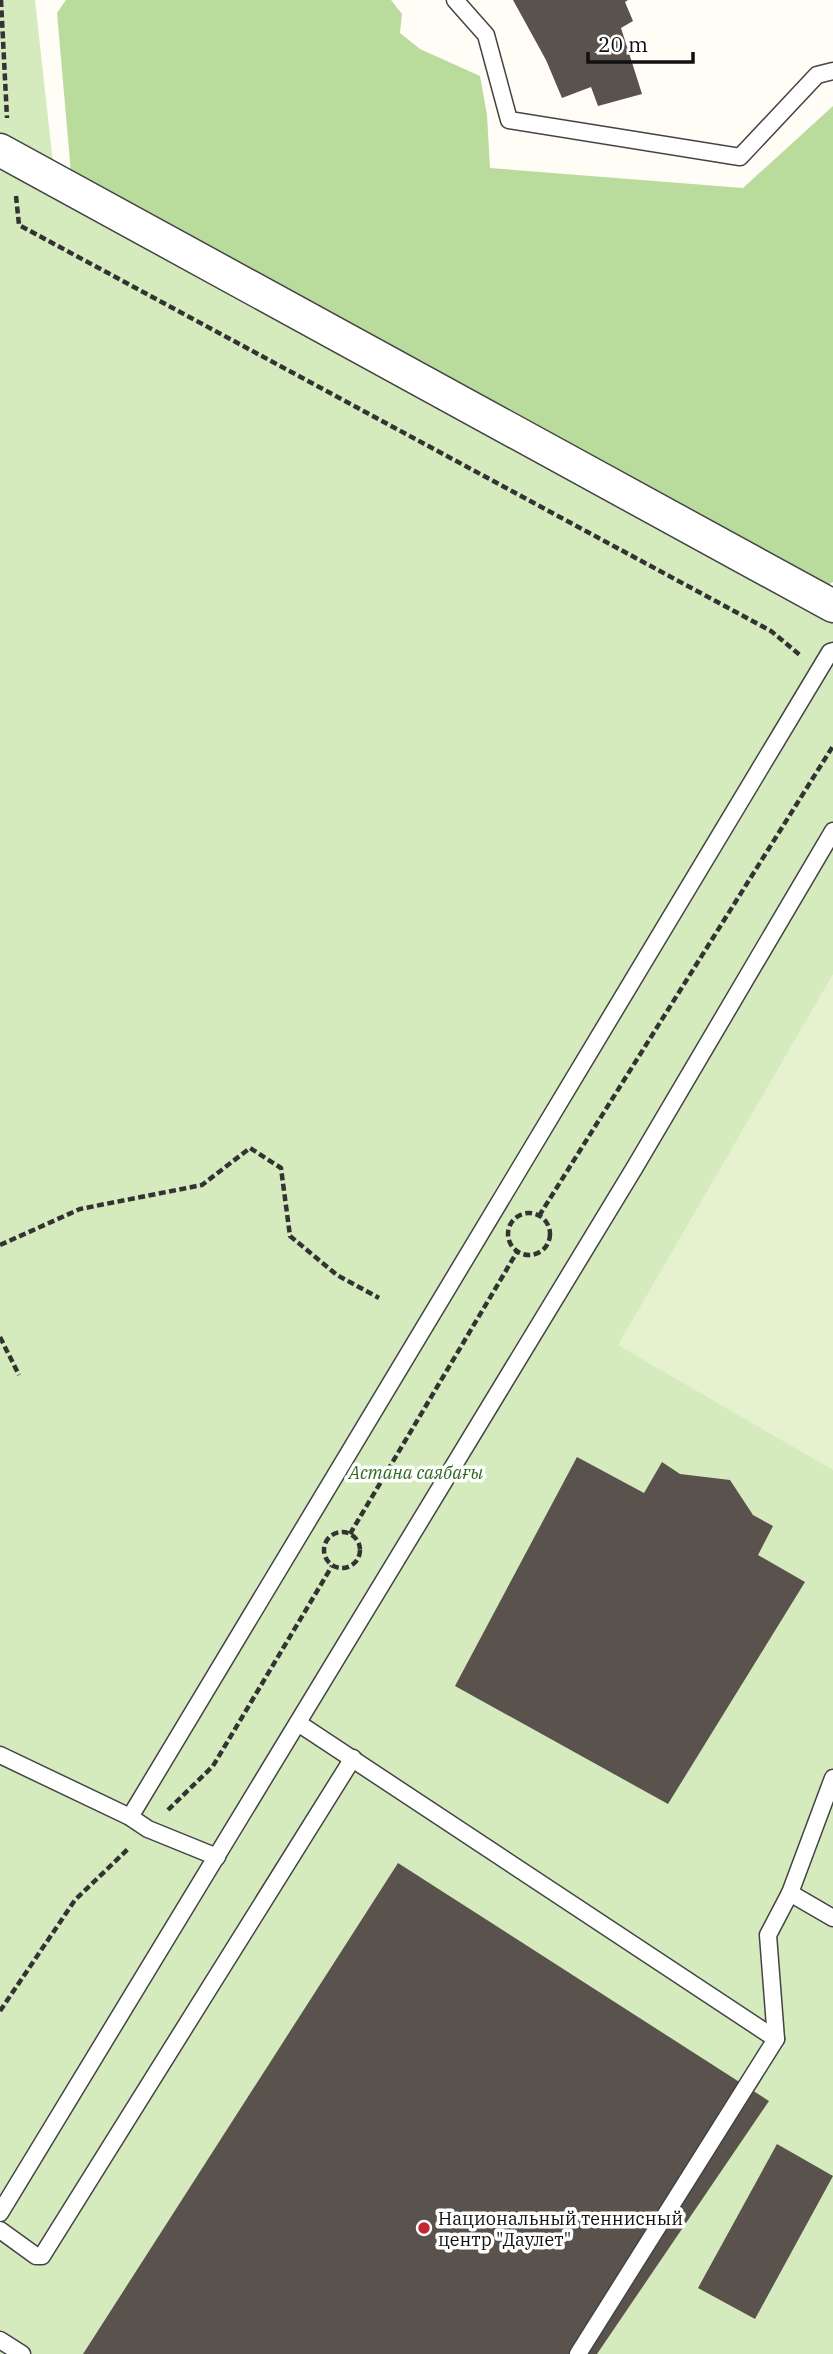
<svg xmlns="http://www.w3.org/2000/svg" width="833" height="2354" font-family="'IBM Plex Serif',serif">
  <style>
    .green { fill: #d5ebbd }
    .forest { fill: #b9dc9c }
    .pitch { fill: #e6f2cf }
    .building { fill: #5a524d }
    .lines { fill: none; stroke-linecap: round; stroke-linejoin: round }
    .lane-casing { stroke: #444; stroke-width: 19 }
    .street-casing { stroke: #444; stroke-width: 35 }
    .path { stroke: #333; stroke-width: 4.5; stroke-dasharray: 7 3.5; stroke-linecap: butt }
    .lane { stroke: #fff; stroke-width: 16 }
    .street { stroke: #fff; stroke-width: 32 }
    .poi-dot { fill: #c4262e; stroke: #fff; stroke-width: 2.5 }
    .labels { text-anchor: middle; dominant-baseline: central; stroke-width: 7; stroke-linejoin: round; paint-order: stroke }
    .park-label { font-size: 18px; font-style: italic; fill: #2f6b1f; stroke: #fff }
    .poi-label { font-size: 18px; fill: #111; stroke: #fff; text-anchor: start }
  </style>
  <rect width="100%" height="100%" fill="#fffdf5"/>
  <!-- green -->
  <path class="green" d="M0,0H35L53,163L833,590V2354H0Z"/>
  <!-- forest -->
  <path class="forest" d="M66,0H391L402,14L400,33L420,49L480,76L487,115L490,168L743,188L833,106V582L826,586L71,173L57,13Z"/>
  <!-- pitch -->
  <path class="pitch" d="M833,974V1470L618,1345Z"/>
  <!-- building -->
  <g class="building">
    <path d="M513,0H628L625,2L633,21L621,28L642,94L598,106L591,87L562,98L546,60Z"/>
    <path d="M577,1457L644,1493L662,1462L680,1474L730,1480L753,1515L773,1526L758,1555L805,1582L668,1804L455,1686Z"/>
    <path d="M398,1863L769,2101L597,2354H83Z"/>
    <path d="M777,2144L833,2176L755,2319L698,2288Z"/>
  </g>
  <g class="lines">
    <!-- lane casing -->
    <g class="lane-casing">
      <g id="lane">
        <path d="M455,0L486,35L509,120L740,157L817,75L833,71"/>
        <path d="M298,1723L776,2039"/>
        <path d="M0,1755L130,1817L148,1829L217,1857"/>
        <path d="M833,1778L790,1893L833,1918"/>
        <path d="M130,1817L830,652L833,651"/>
        <path d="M0,2213L635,1167L833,831"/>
        <path d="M0,2230L36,2256H42L353,1758"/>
        <path d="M0,2340L22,2354"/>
        <path d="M578,2354L776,2039L768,1935L790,1893"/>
      </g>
    </g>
    <!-- street casing -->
    <g class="street-casing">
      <path id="street" d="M0,150L833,606"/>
    </g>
    <!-- path -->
    <g class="path">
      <path d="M1,0L7,118"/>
      <path d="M16,196L19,225L771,631L801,656"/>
      <circle cx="529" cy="1234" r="21"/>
      <path d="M539,1216L833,746"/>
      <path d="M0,1245L80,1209L202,1185L250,1148L281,1168L290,1236L337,1275L379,1298"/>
      <path d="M0,1337L19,1375"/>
      <circle cx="342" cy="1550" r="18"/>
      <path d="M350,1534L517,1252"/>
      <path d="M168,1810L213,1766L332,1566"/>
      <path d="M0,2011L75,1900L129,1848"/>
    </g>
    <!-- lane -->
    <use href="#lane" class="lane"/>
    <!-- street -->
    <use href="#street" class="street"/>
  </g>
  <!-- markers -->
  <circle class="poi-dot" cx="424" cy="2228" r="7"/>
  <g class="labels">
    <!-- park labels -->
    <g class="park-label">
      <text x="416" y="1472">Астана саябағы</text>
    </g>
    <!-- poi labels -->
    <g class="poi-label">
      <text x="438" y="2218">Национальный теннисный<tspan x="438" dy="21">центр "Даулет"</tspan></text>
    </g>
  </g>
  <!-- scale -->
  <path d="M588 52v10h105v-10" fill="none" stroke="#111111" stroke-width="3.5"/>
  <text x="598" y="52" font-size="21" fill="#111111" stroke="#ffffff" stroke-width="5" paint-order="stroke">20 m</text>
</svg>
